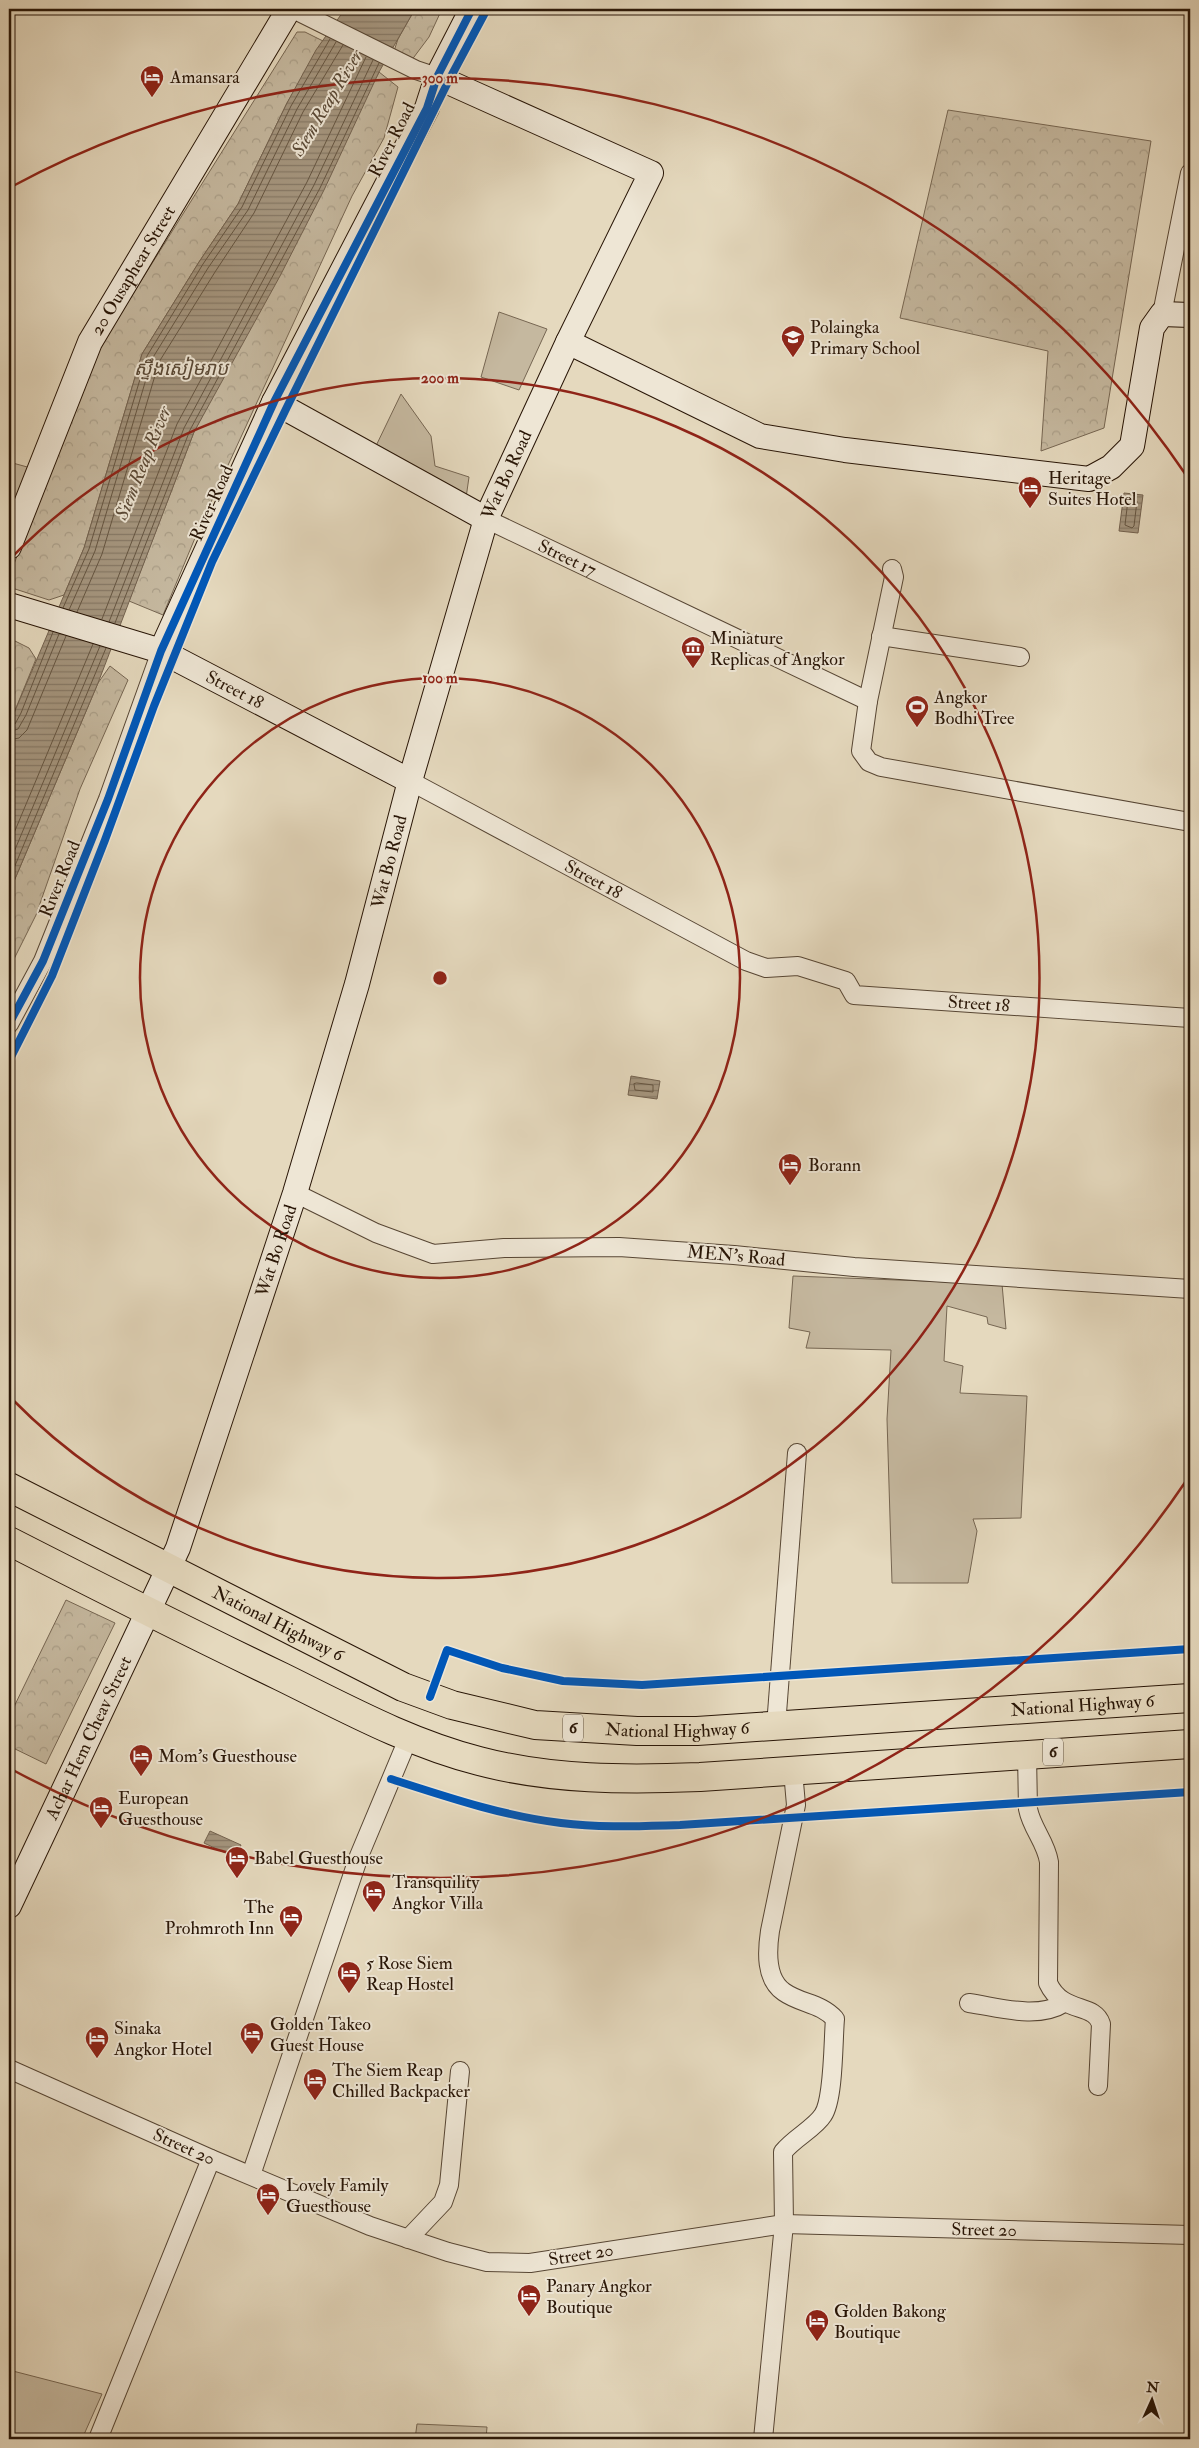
<svg xmlns="http://www.w3.org/2000/svg" width="1199" height="2448" font-family="'IM FELL Double Pica','Noto Sans Khmer',serif">
  <style>
    .green { fill: #c5b89f; stroke: #766652 }
    .forest { fill: url(#forest-crowns); stroke: #766652 }
    .water { fill: url(#water-rules); stroke: #73624f }
    .lines { fill: none; stroke-linecap: round; stroke-linejoin: round }
    .shore { stroke: #665642; stroke-width: 1 }
    .street-casing { stroke: #574634; stroke-width: 20 }
    .secondary-casing { stroke: #281506; stroke-width: 26 }
    .primary-casing { stroke: #281506; stroke-width: 30 }
    .street { stroke: #eee6d5; stroke-width: 18 }
    .secondary { stroke: #eee6d5; stroke-width: 24 }
    .primary { stroke: #e5d9be; stroke-width: 28 }
    .cycleway-casing { stroke: #eee6d5; stroke-width: 11 }
    .cycleway { stroke: #0057b8; stroke-width: 8 }
    .ring { fill: none; stroke: #8f2418; stroke-width: 2.5 }
    .labels { text-anchor: middle; dominant-baseline: central; stroke-width: 4; stroke-linejoin: round; paint-order: stroke }
    .shield { fill: #eee6d5; stroke: #635444; stroke-width: 1 }
    .shield-label { font-size: 16px; font-weight: bold; fill: #281506 }
    .poi-label { font-size: 18px; fill: #281506; stroke: #eee6d5; text-anchor: start }
    .street-label { font-size: 18px; fill: #281506; stroke: #eee6d5 }
    .water-label { font-size: 19px; font-style: italic; fill: #5a4936; stroke: #eee6d5 }
    .centre { fill: #8f2418; stroke: #eee6d5; stroke-width: 2.5 }
    .ring-label { font-size: 15px; text-anchor: middle; font-weight: bold; fill: #8f2418; stroke: #eee6d5; stroke-width: 4; stroke-linejoin: round; paint-order: stroke }
  </style>
  <defs>
    <pattern id="forest-crowns" width="20" height="18" patternUnits="userSpaceOnUse" patternTransform="scale(1.25)"><rect width="20" height="18" fill="#c5b89f"/><path d="M2 6a3 3 0 1 1 6 0M12 15a3 3 0 1 1 6 0" fill="none" stroke="#a99d87"/></pattern>
    <pattern id="water-rules" width="6" height="5" patternUnits="userSpaceOnUse" patternTransform="scale(1.25)"><rect width="6" height="5" fill="#a5967f"/><path d="M0 2.5h6" fill="none" stroke="#867966"/></pattern>
  </defs>
  <rect width="100%" height="100%" fill="#e5d9be"/>
  <filter id="stains"><feTurbulence type="fractalNoise" baseFrequency=".004" numOctaves="4"/><feColorMatrix values="0 0 0 0 .2 0 0 0 0 .09 0 0 0 0 .02 0 0 0 .5 -.17"/></filter>
  <radialGradient id="worn" r=".72"><stop offset=".6" stop-color="#630" stop-opacity="0"/><stop offset="1" stop-color="#630" stop-opacity=".3"/></radialGradient>
  <!-- green -->
  <g class="green">
    <path d="M499,312L547,329L519,390L481,377Z"/>
    <path d="M401,394L431,436L435,466L469,477L466,498L374,450Z"/>
    <path d="M9,462L31,468L9,524Z"/>
    <path d="M793,1276L1002,1284L1006,1329L988,1324L987,1317L947,1306L944,1361L963,1366L960,1393L1027,1396L1021,1518L973,1519L977,1531L968,1583H892L887,1419L891,1350L806,1348L810,1332L789,1328Z"/>
    <path d="M9,2370L102,2394L82,2439H9Z"/>
    <path d="M417,2424L487,2427L486,2439H415Z"/>
  </g>
  <!-- forest -->
  <g class="forest">
    <path d="M415,9H442L429,37L411,61L393,54L398,39Z"/>
    <path d="M297,32H305L323,41L287,103L238,204L199,262L142,354L84,548L64,595L49,600L9,587V577L94,356Z"/>
    <path d="M379,72L398,87L384,138L352,196L200,526L163,615L129,601L194,432Z"/>
    <path d="M948,110L1151,141L1104,428L1041,451L1048,351L900,318Z"/>
    <path d="M9,638L29,648L36,659L9,725Z"/>
    <path d="M110,666L128,680L80,789L36,915L9,969V893L98,683Z"/>
    <path d="M66,1600L115,1623L46,1764L9,1746V1717Z"/>
  </g>
  <!-- water -->
  <g class="water">
    <path d="M345,9H415L379,72L324,190L280,276L194,432L98,683L9,893V725L84,548L142,354L199,262L238,204L287,103L316,50Z"/>
    <path d="M1124,493L1143,495L1138,533L1119,531Z"/>
    <path d="M631,1076L660,1081L657,1099L628,1095Z"/>
    <path d="M210,1831L241,1845L236,1858L204,1843Z"/>
  </g>
  <g class="lines">
    <!-- shore -->
    <g class="shore">
      <path d="M1130,499L1137,501L1134,526L1132,528L1125,525L1128,500Z"/>
      <path d="M63,608L89,549L147,356L203,264L242,207L291,106L330,39"/>
      <path d="M69,610L95,551L152,359L208,268L248,210L297,109L336,42"/>
      <path d="M77,612L102,554L159,362L215,272L254,213L303,112L343,45"/>
      <path d="M102,619L177,424L307,182L366,57"/>
      <path d="M109,622L184,428L314,185L373,60"/>
      <path d="M115,623L190,430L320,188L379,63"/>
      <path d="M9,726L15,724L21,713L53,632"/>
      <path d="M9,732L18,729L26,715L59,634"/>
      <path d="M9,740L19,738L27,730L66,636"/>
      <path d="M9,845L93,644"/>
      <path d="M9,864L100,646"/>
      <path d="M9,880L106,648"/>
      <path d="M637,1083L653,1085V1092L635,1090L634,1084Z"/>
    </g>
    <!-- street casing -->
    <g class="street-casing">
      <g id="street">
        <path d="M293,9L416,70L437,77"/>
        <path d="M1162,314L1190,173"/>
        <path id="s1" d="M486,519L868,701"/>
        <path d="M892,569L894,577L868,701L861,751L869,762L881,767L1190,822"/>
        <path d="M881,636L1020,657"/>
        <path id="s2" d="M410,781L746,961L766,968L798,966L846,981L854,995L1190,1018"/>
        <path d="M9,1024L43,961L108,799L161,651"/>
        <path d="M295,1193L376,1233L433,1254L504,1248L619,1247L734,1255L854,1267L1190,1289"/>
        <path d="M776,1726L797,1453"/>
        <path d="M1027,1754L1028,1809C1032,1829 1046,1842 1049,1862L1048,1983C1063,2015 1094,2002 1101,2024L1098,2086"/>
        <path d="M969,2003C998,2007 1037,2020 1064,2003"/>
        <path d="M9,2069L211,2159L370,2226L448,2252L487,2262L530,2263L784,2224L1190,2235"/>
        <path d="M251,2175L359,1856L408,1739"/>
        <path d="M408,2239L443,2202L449,2185L460,2071"/>
        <path d="M98,2439L211,2159"/>
        <path d="M763,2439L784,2224L783,2152C794,2138 815,2128 823,2115C834,2099 833,2040 835,2019C821,2003 801,2004 784,1992C765,1979 767,1951 770,1931L796,1805L793,1771"/>
      </g>
    </g>
    <!-- secondary casing -->
    <g class="secondary-casing">
      <g id="secondary">
        <path d="M568,342L760,436L845,450L1089,479L1111,467L1132,446L1152,328L1162,314L1190,315"/>
        <path d="M274,402L486,519"/>
        <path id="s3" d="M9,547L90,342L289,9"/>
        <path id="s4" d="M9,605L161,651L410,781"/>
        <path d="M161,651L274,402L427,108L437,77L472,9"/>
        <path id="s5" d="M9,1906L178,1548L295,1193L357,984L410,781L486,519L568,342L651,173L437,77"/>
      </g>
    </g>
    <!-- primary casing -->
    <g class="primary-casing">
      <g id="primary">
        <path id="s6" d="M9,1487L403,1687L452,1705L535,1725L637,1731H697L1190,1698"/>
        <path d="M9,1541C99,1587 190,1633 282,1677C347,1709 409,1743 479,1761C551,1780 627,1780 700,1777L1190,1744"/>
      </g>
    </g>
    <!-- street -->
    <use href="#street" class="street"/>
    <!-- secondary -->
    <use href="#secondary" class="secondary"/>
    <!-- primary -->
    <use href="#primary" class="primary"/>
    <!-- cycleway casing -->
    <g class="cycleway-casing">
      <g id="cycleway">
        <path d="M9,1024L43,961L108,799L161,651L274,402L427,108L437,77L472,9"/>
        <path d="M9,1061L52,976L105,840L154,706L212,562L286,409L448,82L487,9"/>
        <path d="M430,1697L447,1650L502,1668L563,1681L642,1685L1190,1649"/>
        <path d="M391,1779C447,1797 503,1816 561,1823C600,1828 641,1826 680,1825L1190,1792"/>
      </g>
    </g>
    <!-- cycleway -->
    <use href="#cycleway" class="cycleway"/>
  </g>
  <!-- distance rings -->
  <g class="ring">
    <circle cx="440" cy="978" r="300"/>
    <path d="M12 557A600 600 0 1 1 12 1399"/>
    <path d="M1186 1481A900 900 0 0 1 11 1769M11 187A900 900 0 0 1 1186 475"/>
  </g>
  <!-- icons -->
  <defs>
    <g id="hotel-pin" transform="scale(1.25)"><path d="M0 17L-7.5 6A9.5 9.5 0 1 1 7.5 6Z" fill="#8f2418" stroke="#eee6d5"/><path d="M-6-4.5h1.5V1H6V5H4.5V3h-9V5H-6ZM-4 0a1.8 1.8 0 1 1 3.6 0ZM.5 0V-2.5h3Q6-2.5 6 0Z" fill="#fff"/></g>
    <g id="school-pin" transform="scale(1.25)"><path d="M0 17L-7.5 6A9.5 9.5 0 1 1 7.5 6Z" fill="#8f2418" stroke="#eee6d5"/><path d="M0-5L7-2L0 1L-7-2ZM-4 1L0 2.5L4 1V4Q0 6-4 4Z" fill="#fff"/></g>
    <g id="museum-pin" transform="scale(1.25)"><path d="M0 17L-7.5 6A9.5 9.5 0 1 1 7.5 6Z" fill="#8f2418" stroke="#eee6d5"/><path d="M0-6L6-3V-2H-6V-3ZM-5-1h2V3h-2ZM-1-1h2V3h-2ZM3-1h2V3H3ZM-6 4H6V6H-6Z" fill="#fff"/></g>
    <g id="stadium-pin" transform="scale(1.25)"><path d="M0 17L-7.5 6A9.5 9.5 0 1 1 7.5 6Z" fill="#8f2418" stroke="#eee6d5"/><path d="M0-5a6.5 5 0 1 0 0 10a6.5 5 0 1 0 0-10ZM-3.5-1.8h7v3.6h-7Z" fill="#fff"/></g>
  </defs>
  <g fill-rule="evenodd">
    <use href="#hotel-pin" x="152" y="77"/>
    <use href="#school-pin" x="793" y="337"/>
    <use href="#hotel-pin" x="1030" y="488"/>
    <use href="#museum-pin" x="693" y="648"/>
    <use href="#stadium-pin" x="917" y="707"/>
    <use href="#hotel-pin" x="790" y="1165"/>
    <use href="#hotel-pin" x="141" y="1756"/>
    <use href="#hotel-pin" x="101" y="1808"/>
    <use href="#hotel-pin" x="237" y="1858"/>
    <use href="#hotel-pin" x="374" y="1892"/>
    <use href="#hotel-pin" x="291" y="1917"/>
    <use href="#hotel-pin" x="349" y="1973"/>
    <use href="#hotel-pin" x="252" y="2034"/>
    <use href="#hotel-pin" x="97" y="2038"/>
    <use href="#hotel-pin" x="315" y="2080"/>
    <use href="#hotel-pin" x="268" y="2195"/>
    <use href="#hotel-pin" x="529" y="2296"/>
    <use href="#hotel-pin" x="817" y="2321"/>
  </g>
  <g class="labels">
    <!-- shield labels -->
    <g class="shield">
      <rect x="563" y="1714.5" width="20" height="27" rx="4"/>
      <rect x="1043" y="1738.5" width="20" height="27" rx="4"/>
    </g>
    <g class="shield-label">
      <text x="573" y="1728">6</text>
      <text x="1053" y="1752">6</text>
    </g>
    <!-- poi labels -->
    <g class="poi-label">
      <text x="170" y="77">Amansara</text>
      <text x="810" y="327">Polaingka<tspan x="810" dy="21">Primary School</tspan></text>
      <text x="1048" y="478">Heritage<tspan x="1048" dy="21">Suites Hotel</tspan></text>
      <text x="710" y="638">Miniature<tspan x="710" dy="21">Replicas of Angkor</tspan></text>
      <text x="934" y="697">Angkor<tspan x="934" dy="21">Bodhi Tree</tspan></text>
      <text x="808" y="1165">Borann</text>
      <text x="158" y="1756">Mom's Guesthouse</text>
      <text x="118" y="1798">European<tspan x="118" dy="21">Guesthouse</tspan></text>
      <text x="254" y="1858">Babel Guesthouse</text>
      <text x="392" y="1882">Transquility<tspan x="392" dy="21">Angkor Villa</tspan></text>
      <text x="274" y="1907" text-anchor="end">The<tspan x="274" dy="21">Prohmroth Inn</tspan></text>
      <text x="366" y="1963">5 Rose Siem<tspan x="366" dy="21">Reap Hostel</tspan></text>
      <text x="270" y="2024">Golden Takeo<tspan x="270" dy="21">Guest House</tspan></text>
      <text x="114" y="2028">Sinaka<tspan x="114" dy="21">Angkor Hotel</tspan></text>
      <text x="332" y="2070">The Siem Reap<tspan x="332" dy="21">Chilled Backpacker</tspan></text>
      <text x="286" y="2185">Lovely Family<tspan x="286" dy="21">Guesthouse</tspan></text>
      <text x="546" y="2286">Panary Angkor<tspan x="546" dy="21">Boutique</tspan></text>
      <text x="834" y="2311">Golden Bakong<tspan x="834" dy="21">Boutique</tspan></text>
    </g>
    <!-- street labels -->
    <g class="street-label">
      <text transform="translate(392 140) rotate(-63)">River Road</text>
      <text stroke="none"><textPath href="#s3" startOffset="304">20 Ousaphear Street</textPath></text>
      <text stroke="none"><textPath href="#s5" startOffset="1519">Wat Bo Road</textPath></text>
      <text transform="translate(212 503) rotate(-66)">River Road</text>
      <text stroke="none"><textPath href="#s1" startOffset="90">Street 17</textPath></text>
      <text stroke="none"><textPath href="#s4" startOffset="242">Street 18</textPath></text>
      <text stroke="none"><textPath href="#s5" startOffset="1114">Wat Bo Road</textPath></text>
      <text transform="translate(60 879) rotate(-68)">River Road</text>
      <text stroke="none"><textPath href="#s2" startOffset="208">Street 18</textPath></text>
      <text stroke="none"><textPath href="#s2" startOffset="626">Street 18</textPath></text>
      <text stroke="none"><textPath href="#s5" startOffset="709">Wat Bo Road</textPath></text>
      <text transform="translate(736 1256) rotate(5)">MEN's Road</text>
      <text stroke="none"><textPath href="#s6" startOffset="302">National Highway 6</textPath></text>
      <text stroke="none"><textPath href="#s6" startOffset="1128">National Highway 6</textPath></text>
      <text stroke="none"><textPath href="#s6" startOffset="722">National Highway 6</textPath></text>
      <text stroke="none"><textPath href="#s5" startOffset="186">Achar Hem Cheav Street</textPath></text>
      <text transform="translate(184 2147) rotate(24)">Street 20</text>
      <text transform="translate(984 2230) rotate(1)">Street 20</text>
      <text transform="translate(581 2255) rotate(-9)">Street 20</text>
    </g>
    <!-- water labels -->
    <g class="water-label">
      <text transform="translate(327 103) rotate(-59)">Siem Reap River</text>
      <text x="181" y="369">ស្ទឹងសៀមរាប</text>
      <text transform="translate(143 463) rotate(-68)">Siem Reap River</text>
    </g>
  </g>
  <circle cx="440" cy="978" r="8" class="centre"/>
  <g class="ring-label">
    <text x="440" y="83">300 m</text>
    <text x="440" y="383">200 m</text>
    <text x="440" y="683">100 m</text>
  </g>
  <!-- margin -->
  <rect width="1199" height="2448" fill="none" stroke="#e5d9be" stroke-width="30"/>
  <rect x="10" y="10" width="1179" height="2428" fill="none" stroke="#281506" stroke-width="2.5"/>
  <rect x="15" y="15" width="1169" height="2418" fill="none" stroke="#281506"/>
  <!-- north arrow -->
  <g transform="translate(1152 2400) rotate(3)" stroke="#eee6d5" stroke-width="4" paint-order="stroke">
  <path d="M0-4L9 19L0 12L-9 19Z" fill="#281506"/>
  <text y="-8" font-size="14" font-weight="bold" text-anchor="middle" fill="#281506">N</text>
  </g>
  <rect width="100%" height="100%" filter="url(#stains)"/>
  <rect width="100%" height="100%" fill="url(#worn)"/>
</svg>
